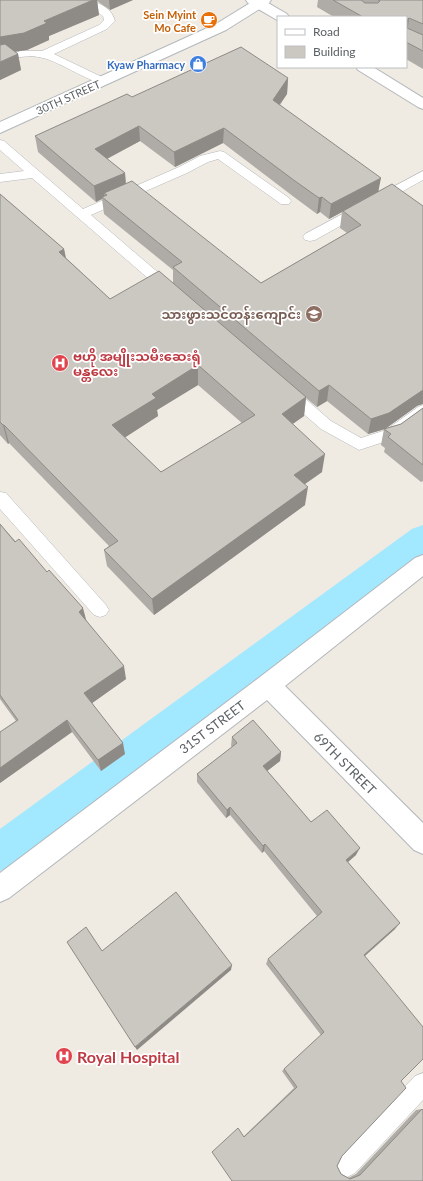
<svg xmlns="http://www.w3.org/2000/svg" width="423" height="1181" font-family="Lato,'Noto Sans Myanmar',sans-serif">
  <style>
    .lines { fill: none; stroke-linecap: round; stroke-linejoin: round }
    .canal { fill: #a2e8ff; fill-rule: evenodd }
    .lane-casing { stroke: #b3b7bb; stroke-width: 1 }
    .street-casing { stroke: #b3b7bb; stroke-width: 2 }
    .secondary-casing { stroke: #b2b8bb; stroke-width: 2 }
    .lane { fill: #fff; fill-rule: evenodd }
    .street { fill: #fff; fill-rule: evenodd }
    .secondary { fill: #fff; fill-rule: evenodd }
    .wall { fill: #afaba6; fill-rule: evenodd }
    .shaded-wall { fill: #8e8b87 }
    .building { fill: #cbc7c1; stroke: #8e8b87; fill-rule: evenodd }
    .labels { text-anchor: middle; dominant-baseline: central; stroke-width: 3.5; stroke-linejoin: round; paint-order: stroke }
    .far-food-label { font-size: 11px; font-weight: bold; fill: #c56008; stroke: #fff; text-anchor: end }
    .far-shop-label { font-size: 11px; font-weight: bold; fill: #366cbe; stroke: #fff; text-anchor: end }
    .far-street-label { font-size: 11px; fill: #5b6164; stroke: #fff }
    .education-label { font-size: 13px; font-weight: bold; fill: #785e54; stroke: #fff; text-anchor: end }
    .health-label { font-size: 13px; font-weight: bold; fill: #be3a42; stroke: #fff; text-anchor: start }
    .street-label { font-size: 13px; fill: #5b6164; stroke: #fff }
    .near-health-label { font-size: 16px; font-weight: bold; fill: #be3a42; stroke: #fff; text-anchor: start }
  </style>
  <rect width="100%" height="100%" fill="#efeae2"/>
  <g class="lines">
    <!-- canal -->
    <path class="canal" d="M423,525V555L13,865L0,871V829L412,529Z"/>
    <!-- lane casing -->
    <g class="lane-casing">
      <g id="lane">
        <path d="M81,0C95,0 111,6 115,21L107,29L54,54L106,79L108,81L106,83C95,86 59,61 43,58C29,54 14,58 0,61V55L21,51H42L99,25L104,20L103,16Z"/>
        <path d="M0,140L4,141L83,209L179,167L200,156L220,151L224,152L289,198L291,201L289,204H281L218,159L208,162L187,173L91,215L175,287L177,290L175,293L170,295L165,293L32,178L0,182V174L24,171L0,150Z"/>
        <path d="M423,171V180L315,240L310,241L305,240L303,237L305,234Z"/>
        <path d="M288,386L293,388L331,421L361,438L386,430L418,407L423,405V419L396,438L359,450L321,429L283,396L281,392L283,388Z"/>
        <path d="M0,492L6,493L106,605L109,610L106,615L100,617L94,615L0,509Z"/>
        <path d="M423,1073V1100L355,1173L347,1177L339,1173L335,1165L339,1157L415,1076Z"/>
      </g>
    </g>
    <!-- street casing -->
    <g class="street-casing">
      <g id="street">
        <path d="M246,0H263L287,14L289,17H278L277,20L248,3Z"/>
        <path d="M356,67H373L423,98V109L418,107L358,70Z"/>
        <path d="M423,555V576L285,686L423,823V854L414,850L267,700L9,898L0,902V873L260,677L415,558Z"/>
      </g>
    </g>
    <!-- secondary casing -->
    <g class="secondary-casing">
      <path id="secondary" d="M255,0H271L269,3L226,30L0,133V122L216,24Z"/>
    </g>
    <!-- lane -->
    <use href="#lane" class="lane"/>
    <!-- street -->
    <use href="#street" class="street"/>
    <!-- secondary -->
    <use href="#secondary" class="secondary"/>
  </g>
  <!-- wall -->
  <g class="wall">
    <path d="M0,0H133L110,10L97,1L99,15L49,36V40L27,50L15,51L18,54L21,70L0,80Z"/>
    <path d="M318,0H423V69L406,59V17H334L317,7Z"/>
    <path d="M288,78L287,94L280,105L379,191L417,406L385,429L368,434L327,401L317,407L306,398L304,416L292,424L322,472L305,484V505L154,615L107,566L104,550L109,546L9,443L8,444L0,435V194L64,249L66,258L110,299L173,284V270L104,214L102,199L96,202L38,152L35,136L132,97ZM140,141L175,167L223,143L294,197L317,214L320,212L329,219L342,212L340,228L347,233L261,283L126,184L125,173L107,159ZM198,385L242,423L161,472L125,437L158,416L157,410Z"/>
    <path d="M423,408V481L421,482L384,452L385,448L381,445L384,429L401,424Z"/>
    <path d="M0,524L86,620L126,679L92,703L125,754L101,771L72,732L0,783V732L16,721L0,699Z"/>
    <path d="M232,737L281,752L280,761L267,771L311,822L356,855L348,862L395,929L365,956L401,1081L342,1156L337,1166L341,1174L348,1178L356,1174L416,1110L422,1109L423,1181H232L244,1136L294,1088L282,1071L321,1035L266,964L268,959L317,916L264,851L262,853L230,815L226,818L197,782V774L232,747L231,746Z"/>
  </g>
  <!-- shaded-wall -->
  <g class="shaded-wall">
    <path d="M93,0H97L99,15L49,36V40L27,50L0,54V37L44,21Z"/>
    <path d="M109,0H133L110,10Z"/>
    <path d="M409,18L407,34V20Z"/>
    <path d="M18,54L21,70L0,80V62Z"/>
    <path d="M288,78L287,94L272,115L273,100Z"/>
    <path d="M139,126L140,141L97,164L95,149Z"/>
    <path d="M224,128L223,143L175,167L174,152Z"/>
    <path d="M125,173L126,188L107,195L104,193L105,198L102,197V199L96,202L94,186Z"/>
    <path d="M381,178L378,193L343,211L342,212L329,219L331,204Z"/>
    <path d="M322,197L320,212L317,214L319,198Z"/>
    <path d="M64,249L68,269L59,252Z"/>
    <path d="M198,365V385L157,410L158,416L115,444L112,425L152,394Z"/>
    <path d="M329,385L327,401L317,407L319,391Z"/>
    <path d="M421,390H423V404L417,406L385,429L368,434L371,419Z"/>
    <path d="M306,397L304,416L280,433L282,414Z"/>
    <path d="M3,425H4L9,443L8,444Z"/>
    <path d="M325,454L322,472L292,493L294,475Z"/>
    <path d="M308,487L305,505L154,615L152,599Z"/>
    <path d="M83,608L87,623L79,612Z"/>
    <path d="M124,666L126,679L88,706L84,693Z"/>
    <path d="M67,720L72,732L0,783V768Z"/>
    <path d="M123,743L125,754L101,771L98,760Z"/>
    <path d="M281,752L280,761L262,775L263,766Z"/>
    <path d="M230,807V815L226,818L227,810Z"/>
    <path d="M265,844L264,851L262,853L263,846Z"/>
    <path d="M360,848L356,855L342,867L346,860Z"/>
    <path d="M400,923L395,929L360,960L364,955Z"/>
    <path d="M232,965L231,970L137,1050L135,1047Z"/>
  </g>
  <!-- building -->
  <g class="building">
    <path d="M0,0H93L44,21L47,23L24,33L0,37Z"/>
    <path d="M333,0H361L365,3H378L380,1L378,0H423V24L409,18L407,20V28L423,35V51L406,42V17H363Z"/>
    <path d="M5,44L18,54L0,62V45Z"/>
    <path d="M241,47L288,78L273,100L381,178L331,204L322,197L319,198L295,181L224,128L174,152L139,126L95,149L125,173L94,186L35,136L127,94L132,97Z"/>
    <path d="M132,181L261,283L361,225L343,211L392,184L423,206V390L389,413L371,419L329,385L319,391L173,267L182,262L102,197L107,195L104,193Z"/>
    <path d="M0,194L64,249L59,252L110,299L159,271L306,397L282,414L325,454L294,475L308,487L152,599L104,550L118,541L4,425H3L0,422ZM198,365L255,415L161,472L112,425L156,398L152,394Z"/>
    <path d="M423,408V465L388,437L391,434L384,429L401,424Z"/>
    <path d="M0,524L15,542L19,539L47,572L49,570L83,608L79,612L124,666L84,693L123,743L98,760L67,720L0,768V732L18,720L0,695Z"/>
    <path d="M253,720L281,752L263,766L311,822L327,810L360,848L346,860L400,923L364,955L423,1027V1059L401,1081L406,1088L342,1156L337,1166L341,1174L350,1179L360,1175L422,1109L423,1110V1181H232L212,1152L238,1128L244,1137L297,1087L284,1069L324,1032L268,959L322,912L265,844L263,846L230,807L227,810L197,774L237,743L232,737Z"/>
    <path d="M176,892L232,965L135,1047L67,942L86,927L102,951Z"/>
  </g>
  <!-- icons -->
  <defs>
    <g id="cafe-disc" transform="scale(0.9)"><circle r="9.5" fill="#e8710a" stroke="#fff"/><path d="M-5.5-4.5H6V0H3Q3 3.5 0 3.5H-2.5Q-5.5 3.5-5.5 0ZM3-3.2v2h1.7v-2ZM-6 4.5H4V6H-6Z" fill="#fff"/></g>
    <g id="shop-disc" transform="scale(0.9)"><circle r="9.5" fill="#3f7fe0" stroke="#fff"/><path d="M-5-2.5h2.3a2.7 3.5 0 0 1 5.4 0H5L5.5 6h-11ZM-1.5-2.5h3a1.5 2.3 0 0 0-3 0Z" fill="#fff"/></g>
    <g id="school-disc" transform="scale(0.9)"><circle r="9.5" fill="#8d6e63" stroke="#fff"/><path d="M0-5L7-2L0 1L-7-2ZM-4 1L0 2.5L4 1V4Q0 6-4 4Z" fill="#fff"/></g>
    <g id="hospital-disc" transform="scale(0.9)"><circle r="9.5" fill="#e0444e" stroke="#fff"/><path d="M-5-5h3v3.5h4V-5h3V5h-3V1.5h-4V5h-3Z" fill="#fff"/></g>
  </defs>
  <g fill-rule="evenodd">
    <use href="#cafe-disc" x="209" y="20"/>
    <use href="#shop-disc" x="198" y="64"/>
    <use href="#school-disc" x="314" y="314"/>
    <use href="#hospital-disc" x="60" y="363"/>
    <use href="#hospital-disc" x="64" y="1056"/>
  </g>
  <g class="labels">
    <!-- far-food labels -->
    <g class="far-food-label">
      <text x="196" y="14">Sein Myint<tspan x="196" dy="13">Mo Cafe</tspan></text>
    </g>
    <!-- far-shop labels -->
    <g class="far-shop-label">
      <text x="185" y="64">Kyaw Pharmacy</text>
    </g>
    <!-- far-street labels -->
    <g class="far-street-label">
      <text transform="translate(68 97) rotate(-24)">30TH STREET</text>
    </g>
    <!-- education labels -->
    <g class="education-label">
      <text x="301" y="314">သားဖွားသင်တန်းကျောင်း</text>
    </g>
    <!-- health labels -->
    <g class="health-label">
      <text x="73" y="356">ဗဟို အမျိုးသမီးဆေးရုံ<tspan x="73" dy="15">မန္တလေး</tspan></text>
    </g>
    <!-- street labels -->
    <g class="street-label">
      <text transform="translate(212 727) rotate(-37)">31ST STREET</text>
      <text transform="translate(345 763) rotate(45)">69TH STREET</text>
    </g>
    <!-- near-health labels -->
    <g class="near-health-label">
      <text x="77" y="1056">Royal Hospital</text>
    </g>
  </g>
  <!-- legend -->
  <rect x="277" y="16" width="130" height="52" fill="#ffffff" stroke="#bdc0c1"/>
  <rect x="285" y="29" width="20" height="6" fill="#ffffff" stroke="#bdc0c1"/>
  <text x="313" y="36" font-size="12" fill="#5b6164">Road</text>
  <rect x="285" y="46" width="20" height="12" fill="#cbc7c1" stroke="#bdc0c1"/>
  <text x="313" y="56" font-size="12" fill="#5b6164">Building</text>
</svg>
